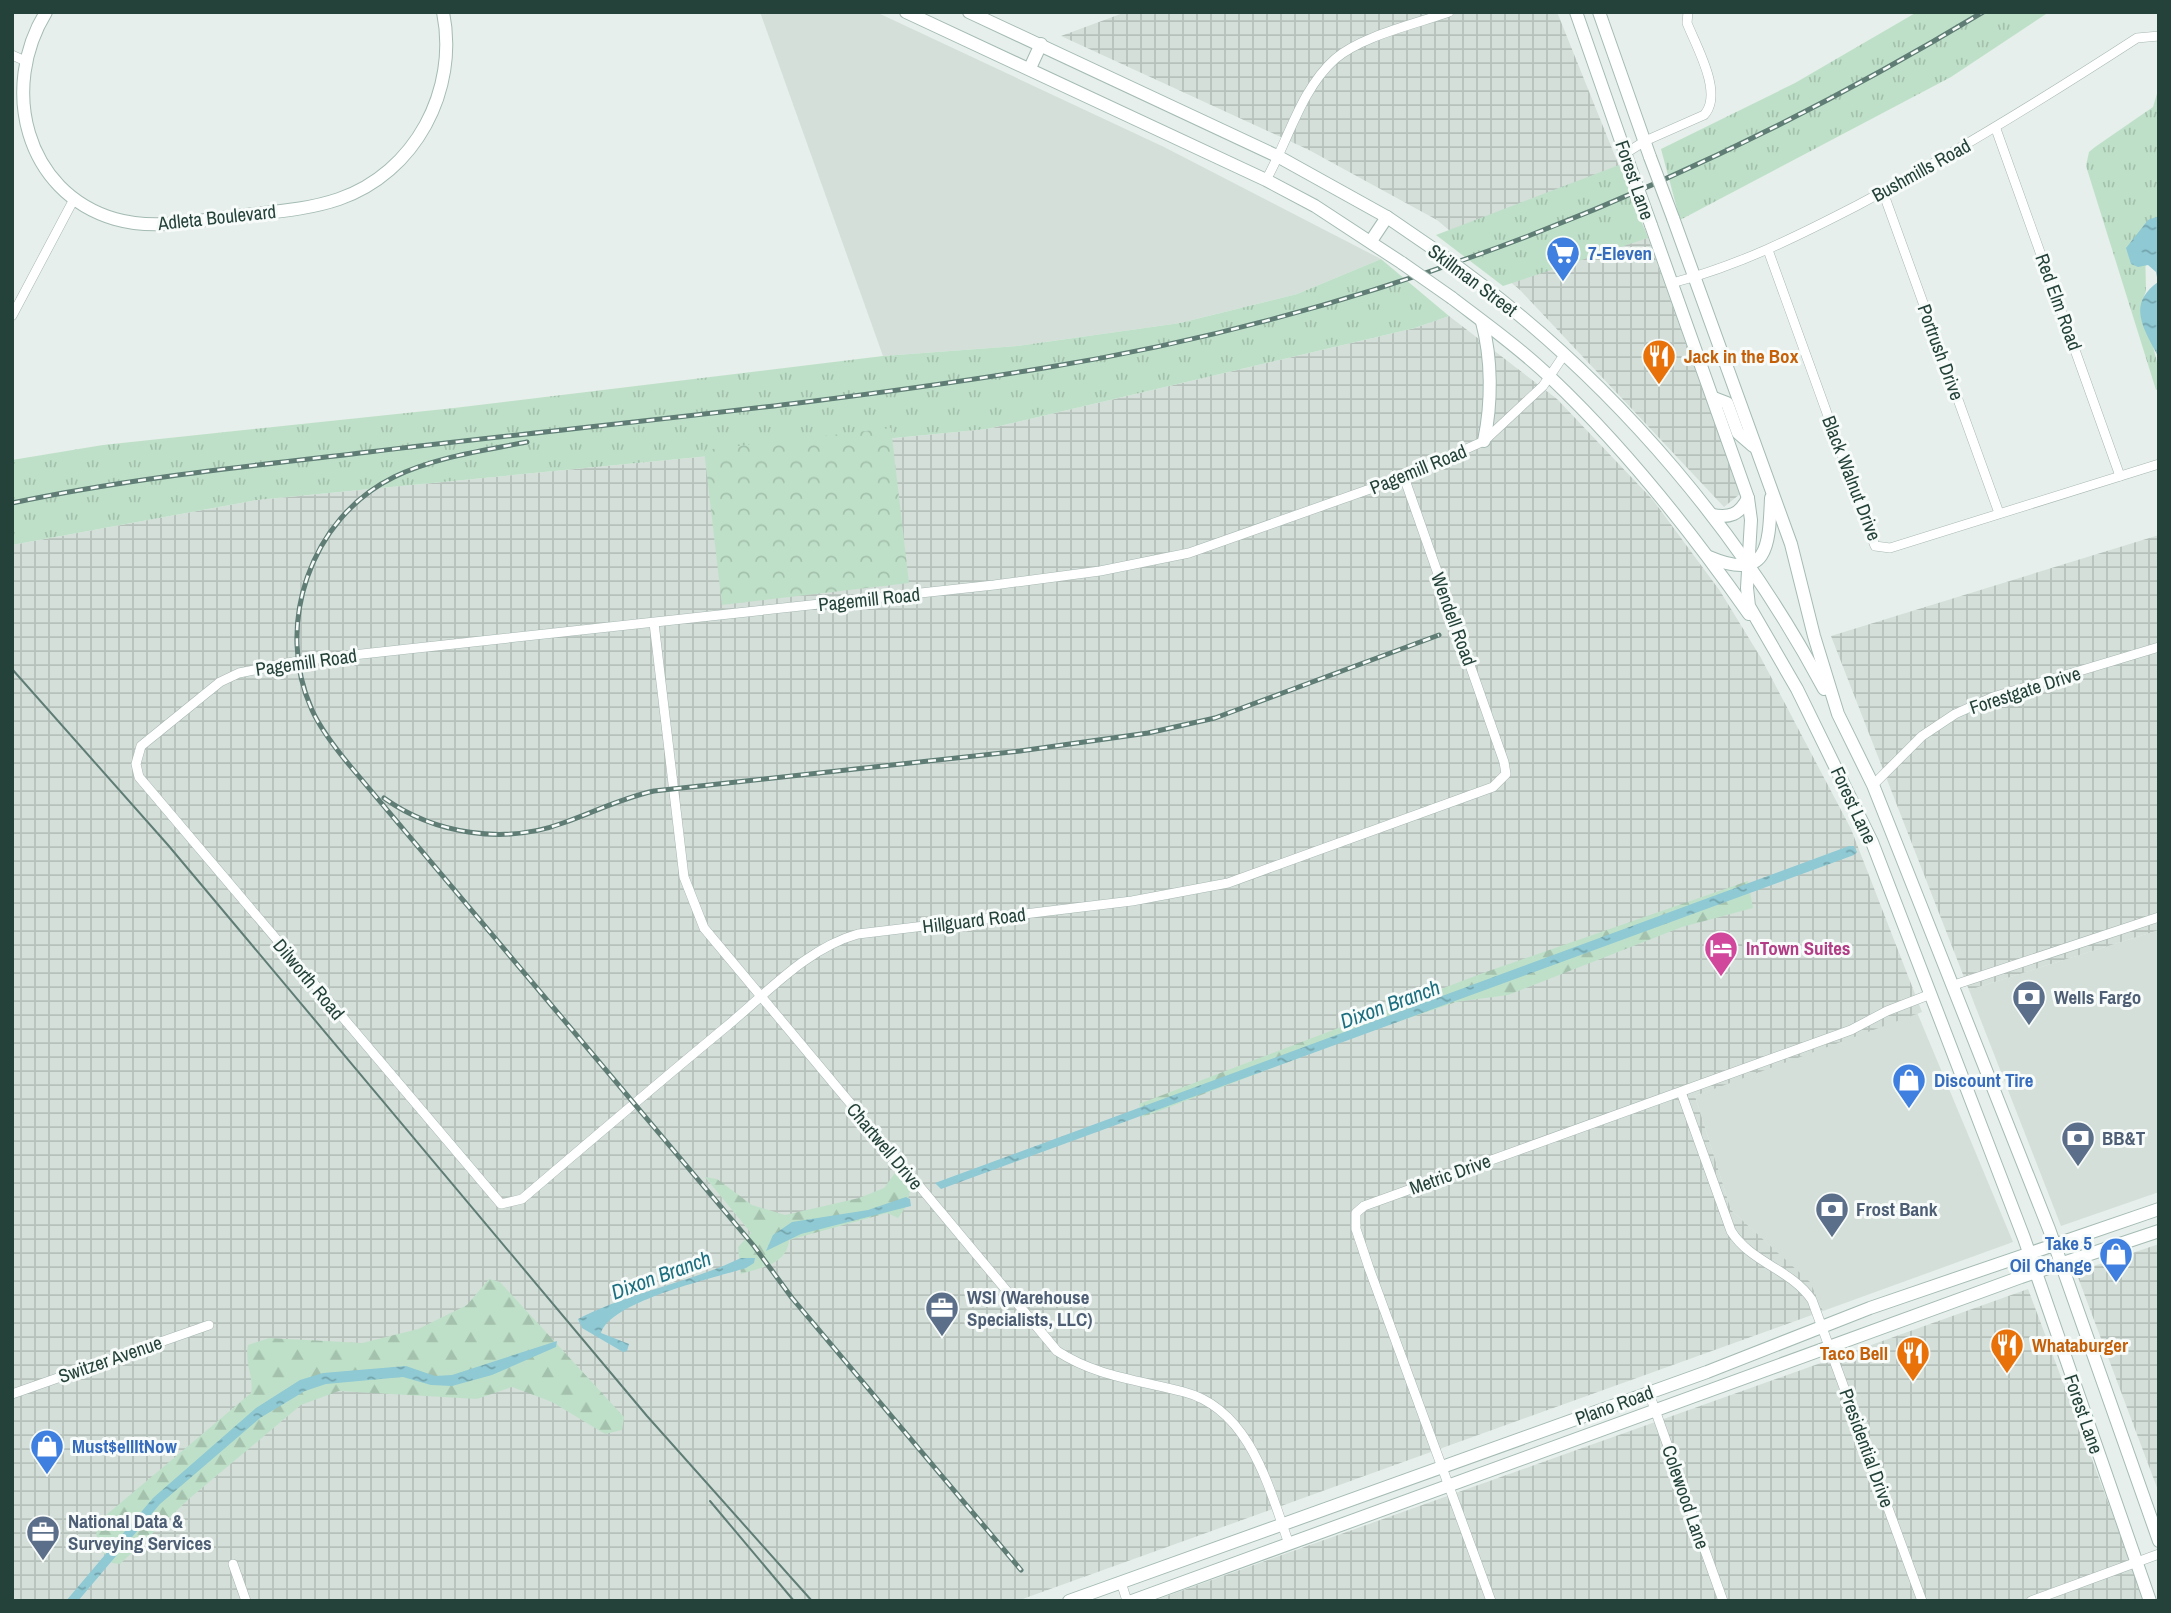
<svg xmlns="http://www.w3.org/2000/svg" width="2171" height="1613" font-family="'Archivo Narrow',sans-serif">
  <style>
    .built { fill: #d4dfda }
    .industrial { fill: url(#industrial-grid) }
    .grass { fill: url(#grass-tufts) }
    .forest { fill: url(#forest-firs) }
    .park { fill: url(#park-crowns) }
    .water { fill: url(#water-ripples) }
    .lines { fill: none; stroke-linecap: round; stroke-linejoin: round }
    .street-casing { stroke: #a8b8b2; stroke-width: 10 }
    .secondary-casing { stroke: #a4bbb3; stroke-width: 14 }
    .street { stroke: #fff; stroke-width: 9 }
    .secondary { stroke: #fff; stroke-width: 12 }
    .tram { stroke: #5f7d75; stroke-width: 2 }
    .rail-casing { stroke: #5f7d75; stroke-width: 5 }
    .rail { stroke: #f7fbf9; stroke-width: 2.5; stroke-dasharray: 8; stroke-linecap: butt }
    .secondary-bridge-casing { stroke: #a4bbb3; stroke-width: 14; stroke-linecap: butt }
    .secondary-bridge { stroke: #fff; stroke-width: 12 }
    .labels { text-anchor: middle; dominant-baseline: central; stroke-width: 6; stroke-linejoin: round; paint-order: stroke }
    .street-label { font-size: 19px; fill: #24423a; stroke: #f7fbf9 }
    .shop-label { font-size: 19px; font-weight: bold; fill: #366cbe; stroke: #f7fbf9; text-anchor: start }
    .food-label { font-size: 19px; font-weight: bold; fill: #c56008; stroke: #f7fbf9; text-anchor: start }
    .hotel-label { font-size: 19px; font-weight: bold; fill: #b23c85; stroke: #f7fbf9; text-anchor: start }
    .service-label { font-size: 19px; font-weight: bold; fill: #4e5e75; stroke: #f7fbf9; text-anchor: start }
    .water-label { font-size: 21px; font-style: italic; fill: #1c6f80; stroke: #f7fbf9 }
  </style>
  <defs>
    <pattern id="industrial-grid" width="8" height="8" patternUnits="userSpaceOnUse" patternTransform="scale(1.75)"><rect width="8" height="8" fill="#d4dfda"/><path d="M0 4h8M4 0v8" fill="none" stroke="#b6c1bc"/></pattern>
    <pattern id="grass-tufts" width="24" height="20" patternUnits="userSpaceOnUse" patternTransform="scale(1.75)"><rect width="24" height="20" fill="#bfe0c8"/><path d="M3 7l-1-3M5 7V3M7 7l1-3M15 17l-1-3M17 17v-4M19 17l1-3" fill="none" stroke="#a4c1ad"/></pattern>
    <pattern id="forest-firs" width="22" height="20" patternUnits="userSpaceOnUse" patternTransform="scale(1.75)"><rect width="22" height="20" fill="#bfe0c8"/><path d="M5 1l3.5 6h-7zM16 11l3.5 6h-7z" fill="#a4c1ad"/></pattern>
    <pattern id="park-crowns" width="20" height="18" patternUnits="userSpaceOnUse" patternTransform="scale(1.75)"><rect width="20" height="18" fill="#bfe0c8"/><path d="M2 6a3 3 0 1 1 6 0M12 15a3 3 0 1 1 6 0" fill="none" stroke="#a4c1ad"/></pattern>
    <pattern id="water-ripples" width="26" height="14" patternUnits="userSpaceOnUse" patternTransform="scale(1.75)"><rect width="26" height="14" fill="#8ec9d4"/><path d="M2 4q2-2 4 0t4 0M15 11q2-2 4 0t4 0" fill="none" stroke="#74a5ad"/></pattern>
  </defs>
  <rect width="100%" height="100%" fill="#e6efeb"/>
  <!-- built -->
  <g class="built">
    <path d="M760,12H876L1164,147L1381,259L1297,294L1180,323L1017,346L883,356Z"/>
    <path d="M2159,930V1192L2061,1226L1969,990Z"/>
    <path d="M1916,1010L2013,1242L1823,1311L1809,1282L1731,1210L1695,1096Z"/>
  </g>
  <!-- industrial -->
  <g class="industrial">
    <path d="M1126,12H1557L1648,238L1740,494L1724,507L1520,290L1437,220L1309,150L1061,36Z"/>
    <path d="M1449,316L1557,399L1653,500L1720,591L1761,658L1851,829L1922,1012L1695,1096L1731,1210L1810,1282L1823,1311L1017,1601H12V545L257,500L987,429L1415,328Z"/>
    <path d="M2159,535V930L1969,990L1831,636Z"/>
    <path d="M2159,1244V1493L2076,1272Z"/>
    <path d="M2028,1289L2145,1601H1153Z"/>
  </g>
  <!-- grass -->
  <g class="grass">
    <path d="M1917,12H2049L1951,77L1680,220L1661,149L1795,83Z"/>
    <path d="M2159,87V214L2145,244L2146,291L2142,302L2159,370V389L2156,390L2086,166L2089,152L2095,147L2153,107Z"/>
    <path d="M1619,165L1648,238L1503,286L1436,235Z"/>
    <path d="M1381,259L1449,316L1415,328L987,429L257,500L12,545V460L103,445L454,408L883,356L1017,346L1180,323L1297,294Z"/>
  </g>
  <!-- forest -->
  <g class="forest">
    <path d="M1748,881L1753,908L1682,927L1508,995L1456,1002L1362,1034L1143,1117L1139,1104L1483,973Z"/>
    <path d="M895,1173L910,1190L907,1205L898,1218L887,1213L789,1240C787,1265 761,1267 741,1274L738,1247L751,1233L705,1177L717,1179L752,1205L785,1215L859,1198L884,1188Z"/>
    <path d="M489,1279L500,1282L624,1417L622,1430L605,1434L552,1402L512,1387L477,1399L339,1391L301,1405L190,1498L120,1564L112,1563L102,1551L96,1534L105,1516L251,1393C254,1376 244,1362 248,1345L269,1338L362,1343L418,1329L467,1305Z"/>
  </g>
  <!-- park -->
  <path class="park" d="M891,428L909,583L722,605L704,450Z"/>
  <!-- water -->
  <g class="water">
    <path d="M2159,216V358C2144,329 2126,305 2158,282L2156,272L2148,265L2138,267L2131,264L2126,248L2148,220Z"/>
    <path d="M1849,846H1854L1857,852L1854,855L941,1189L935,1183Z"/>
    <path d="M906,1197L910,1199L911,1206L801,1234L766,1251L773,1235L792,1222L868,1210Z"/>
    <path d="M741,1258H755L754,1263L746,1268C714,1278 611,1301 601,1333L629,1344L627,1351L623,1352L582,1328L578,1319C630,1292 689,1283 741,1258Z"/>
    <path d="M557,1341L556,1347L492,1375L452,1386L431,1385L403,1377L326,1384L305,1391L260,1418L160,1504L78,1601H66L153,1498L256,1408L300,1380L323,1373L406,1366L435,1376L452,1375Z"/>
  </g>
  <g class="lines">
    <!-- street casing -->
    <g class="street-casing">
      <g id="street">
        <path d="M12,55L23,60"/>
        <path d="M1996,129L2120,476"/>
        <path d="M1626,153L1645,141L1704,115C1724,94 1696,46 1687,23L1688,12"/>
        <path d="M1266,180C1288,141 1301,89 1335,59C1361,36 1416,24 1449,12"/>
        <path d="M1883,192L1999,513"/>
        <path d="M1768,250L1875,546L1890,548L2159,464"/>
        <path d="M1672,283C1738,266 1798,236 1858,205C1954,154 2046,97 2137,38L2159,36"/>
        <path d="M12,316L74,199"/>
        <path d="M1404,477L1504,762L1506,774L1493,787L1228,883L1132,901L858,934C807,948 767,993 727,1026C658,1083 590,1141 522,1199L501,1204L139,777L136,764L141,746L220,682L239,673L298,661L994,585L1100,571L1189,553L1404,477L1484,441L1543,386L1564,355"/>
        <path d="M654,623L684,877L704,928L1057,1351C1097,1377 1139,1380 1184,1392C1250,1409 1269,1488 1289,1544"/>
        <path d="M1873,785L1922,736L1955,714L1993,697L2159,647"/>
        <path d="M1954,985L2159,917"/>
        <path d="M1681,1092L1731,1231C1751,1263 1791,1269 1812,1300L1922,1601"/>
        <path d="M1649,1393L1723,1601"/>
        <path d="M12,1394L209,1325"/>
        <path d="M233,1564L246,1601"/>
        <path d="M1121,1582L1127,1601"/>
        <path d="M1491,1601L1369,1268L1356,1229V1213L1364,1206L1851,1030L1887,1011L1931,994"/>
        <path d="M2031,1601L2159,1554"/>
      </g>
    </g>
    <!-- secondary casing -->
    <g class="secondary-casing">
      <g id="secondary">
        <path d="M46,12C0,87 24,192 115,219C153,230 192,221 230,217C266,212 304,211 339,199C415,173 459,90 443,12"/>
        <path d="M906,12L1266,180L1315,206L1402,263"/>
        <path d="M969,12L1279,157L1387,217L1438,252"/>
        <path d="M1576,12L1629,164"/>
        <path d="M1599,12L1650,157"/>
        <path d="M1030,68L1041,44"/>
        <path d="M1673,218L1791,544L1814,636L1838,714L1873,785L2049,1229L2159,1541"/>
        <path d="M1651,225L1748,498L1751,520L1747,588L1749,606L1797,689L1872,842L2024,1238L2150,1601"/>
        <path d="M1371,241L1387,217"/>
        <path d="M1482,285C1622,393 1741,533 1824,689"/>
        <path d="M1452,298C1486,324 1521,349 1551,378C1626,449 1690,530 1749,614"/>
        <path d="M1482,322C1492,359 1492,403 1484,441"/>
        <path d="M1714,398L1727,403L1738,433L1753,446"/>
        <path d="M1712,515C1730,518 1739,515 1748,498"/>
        <path d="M1709,557C1768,582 1769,547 1771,498"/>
        <path d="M1069,1601L1707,1372L1870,1308L2159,1209"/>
        <path d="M1132,1601L2021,1277L2159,1231"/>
      </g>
    </g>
    <!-- street -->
    <use href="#street" class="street"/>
    <!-- secondary -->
    <use href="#secondary" class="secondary"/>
    <!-- tram -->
    <g class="tram">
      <path d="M12,669L168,845L647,1416L812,1601"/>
      <path d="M710,1501L794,1601"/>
    </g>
    <!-- rail casing -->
    <g class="rail-casing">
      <g id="rail">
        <path d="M527,442C482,451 435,457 394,477C310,518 274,626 312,710C321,730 336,749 351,767L754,1246L792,1298L1021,1570"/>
        <path d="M12,503C130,478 250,466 369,452C594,425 821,405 1044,368C1378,314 1695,186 1983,12"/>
        <path d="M384,798C434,834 504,845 563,823C594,812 622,798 654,791L1020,751L1148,733L1215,718L1439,635"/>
      </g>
    </g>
    <!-- rail -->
    <use href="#rail" class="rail"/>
    <!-- secondary-bridge casing -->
    <g class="secondary-bridge-casing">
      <g id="secondary-bridge">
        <path d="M1650,157L1673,218"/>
        <path d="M1629,164L1651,225"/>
        <path d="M1438,252L1482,285"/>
        <path d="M1402,263L1452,298"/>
      </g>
    </g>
    <!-- secondary-bridge -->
    <use href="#secondary-bridge" class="secondary-bridge"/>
  </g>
  <!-- icons -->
  <defs>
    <g id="supermarket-pin" transform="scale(1.75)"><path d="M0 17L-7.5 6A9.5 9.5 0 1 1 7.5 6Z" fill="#3f7fe0" stroke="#f7fbf9"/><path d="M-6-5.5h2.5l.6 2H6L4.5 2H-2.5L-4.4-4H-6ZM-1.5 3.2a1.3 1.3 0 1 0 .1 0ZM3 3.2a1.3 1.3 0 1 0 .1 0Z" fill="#fff"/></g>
    <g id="restaurant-pin" transform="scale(1.75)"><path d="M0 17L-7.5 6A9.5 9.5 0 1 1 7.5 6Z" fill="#e8710a" stroke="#f7fbf9"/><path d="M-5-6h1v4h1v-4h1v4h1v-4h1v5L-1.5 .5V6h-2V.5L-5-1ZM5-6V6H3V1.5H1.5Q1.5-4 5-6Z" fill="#fff"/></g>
    <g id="hotel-pin" transform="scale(1.75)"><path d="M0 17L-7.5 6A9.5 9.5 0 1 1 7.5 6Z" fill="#d1479c" stroke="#f7fbf9"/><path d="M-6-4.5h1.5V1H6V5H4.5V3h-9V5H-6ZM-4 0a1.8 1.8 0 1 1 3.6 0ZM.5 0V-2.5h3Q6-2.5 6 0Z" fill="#fff"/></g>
    <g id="bank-pin" transform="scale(1.75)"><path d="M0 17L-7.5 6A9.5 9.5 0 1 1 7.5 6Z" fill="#5c6f8a" stroke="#f7fbf9"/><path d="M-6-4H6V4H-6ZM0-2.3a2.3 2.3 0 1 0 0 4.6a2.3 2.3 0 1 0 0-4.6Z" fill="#fff"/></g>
    <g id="shop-pin" transform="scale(1.75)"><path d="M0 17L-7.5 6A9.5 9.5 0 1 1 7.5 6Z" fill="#3f7fe0" stroke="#f7fbf9"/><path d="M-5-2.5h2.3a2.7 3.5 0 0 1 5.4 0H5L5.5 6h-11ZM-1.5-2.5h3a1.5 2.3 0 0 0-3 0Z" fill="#fff"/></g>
    <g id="office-pin" transform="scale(1.75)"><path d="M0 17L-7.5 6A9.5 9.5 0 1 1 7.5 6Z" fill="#5c6f8a" stroke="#f7fbf9"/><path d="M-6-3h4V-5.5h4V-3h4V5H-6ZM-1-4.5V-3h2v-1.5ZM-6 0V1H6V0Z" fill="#fff"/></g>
  </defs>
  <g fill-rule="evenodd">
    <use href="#supermarket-pin" x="1563" y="253"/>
    <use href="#restaurant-pin" x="1659" y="356"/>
    <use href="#hotel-pin" x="1721" y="948"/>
    <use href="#bank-pin" x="2029" y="997"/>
    <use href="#shop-pin" x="1909" y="1080"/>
    <use href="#bank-pin" x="2078" y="1138"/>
    <use href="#bank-pin" x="1832" y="1209"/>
    <use href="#shop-pin" x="2116" y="1254"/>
    <use href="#office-pin" x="942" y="1308"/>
    <use href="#restaurant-pin" x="2007" y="1345"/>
    <use href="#restaurant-pin" x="1913" y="1353"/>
    <use href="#shop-pin" x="47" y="1446"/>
    <use href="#office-pin" x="43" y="1532"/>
  </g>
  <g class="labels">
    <!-- street labels -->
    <g class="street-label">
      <text transform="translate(1921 170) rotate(-29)">Bushmills Road</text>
      <text transform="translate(1635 180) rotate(71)">Forest Lane</text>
      <text transform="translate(217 217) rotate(-6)">Adleta Boulevard</text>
      <text transform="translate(1473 280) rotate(37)">Skillman Street</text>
      <text transform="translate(2059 302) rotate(70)">Red Elm Road</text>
      <text transform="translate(1941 352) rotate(70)">Portrush Drive</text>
      <text transform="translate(1418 469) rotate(-22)">Pagemill Road</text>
      <text transform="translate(1852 478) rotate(69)">Black Walnut Drive</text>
      <text transform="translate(869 599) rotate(-6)">Pagemill Road</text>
      <text transform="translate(1454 619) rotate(70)">Wendell Road</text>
      <text transform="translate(306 662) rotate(-8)">Pagemill Road</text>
      <text transform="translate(2025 690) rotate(-18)">Forestgate Drive</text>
      <text transform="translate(1854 805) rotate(65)">Forest Lane</text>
      <text transform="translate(974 920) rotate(-7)">Hillguard Road</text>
      <text transform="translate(309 979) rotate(50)">Dilworth Road</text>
      <text transform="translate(885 1146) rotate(50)">Chartwell Drive</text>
      <text transform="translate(1450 1174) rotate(-20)">Metric Drive</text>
      <text transform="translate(110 1359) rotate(-19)">Switzer Avenue</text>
      <text transform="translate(1614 1405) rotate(-20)">Plano Road</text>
      <text transform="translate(2084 1414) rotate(71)">Forest Lane</text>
      <text transform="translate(1867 1448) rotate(70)">Presidential Drive</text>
      <text transform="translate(1686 1497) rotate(71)">Colewood Lane</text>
    </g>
    <!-- shop labels -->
    <g class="shop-label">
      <text x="1588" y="253">7-Eleven</text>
      <text x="1934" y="1080">Discount Tire</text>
      <text x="2092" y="1243" text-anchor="end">Take 5<tspan x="2092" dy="22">Oil Change</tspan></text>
      <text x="72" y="1446">Must$ellItNow</text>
    </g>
    <!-- food labels -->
    <g class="food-label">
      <text x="1684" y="356">Jack in the Box</text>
      <text x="2032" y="1345">Whataburger</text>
      <text x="1888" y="1353" text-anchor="end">Taco Bell</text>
    </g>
    <!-- hotel labels -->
    <g class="hotel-label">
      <text x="1746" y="948">InTown Suites</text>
    </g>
    <!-- service labels -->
    <g class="service-label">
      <text x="2054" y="997">Wells Fargo</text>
      <text x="2102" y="1138">BB&amp;T</text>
      <text x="1856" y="1209">Frost Bank</text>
      <text x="967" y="1297">WSI (Warehouse<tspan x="967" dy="22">Specialists, LLC)</tspan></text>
      <text x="68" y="1521">National Data &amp;<tspan x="68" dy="22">Surveying Services</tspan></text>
    </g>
    <!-- water labels -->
    <g class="water-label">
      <text transform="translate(1390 1004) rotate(-20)">Dixon Branch</text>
      <text transform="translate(661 1275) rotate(-20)">Dixon Branch</text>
    </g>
  </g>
  <!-- border -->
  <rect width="2171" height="1613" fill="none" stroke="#24423a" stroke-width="28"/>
</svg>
